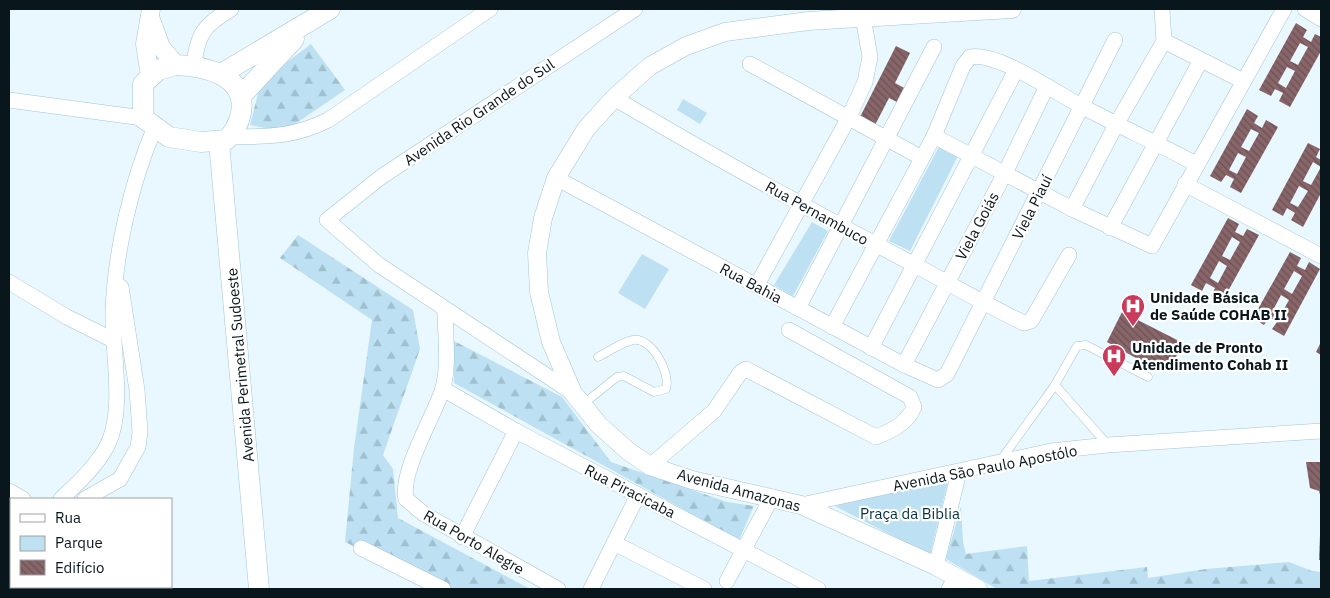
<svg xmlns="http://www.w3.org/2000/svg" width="1330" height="598" font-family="'IBM Plex Sans',sans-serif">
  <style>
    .green { fill: #bde1f2 }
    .forest { fill: url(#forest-firs) }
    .building { fill: url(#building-back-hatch); fill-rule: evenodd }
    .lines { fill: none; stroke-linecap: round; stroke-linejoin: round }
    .service-casing { stroke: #a2c5d6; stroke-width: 9 }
    .minor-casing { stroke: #a2c5d6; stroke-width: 16 }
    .tertiary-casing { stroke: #a2c5d6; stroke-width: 19 }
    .secondary-casing { stroke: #a2c5d6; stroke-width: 21 }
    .service { stroke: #fff; stroke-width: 8 }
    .minor { stroke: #fff; stroke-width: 15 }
    .tertiary { stroke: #fff; stroke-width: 18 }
    .secondary { stroke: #fff; stroke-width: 20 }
    .labels { text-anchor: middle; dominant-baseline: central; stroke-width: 4.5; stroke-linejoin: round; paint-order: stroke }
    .street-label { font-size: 15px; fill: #09161c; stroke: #fff }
    .poi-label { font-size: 15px; font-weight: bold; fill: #09161c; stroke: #fff; text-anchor: start }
    .park-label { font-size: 15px; fill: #002f41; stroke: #fff }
  </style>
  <defs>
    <pattern id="forest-firs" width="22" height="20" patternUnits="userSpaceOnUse" patternTransform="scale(1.25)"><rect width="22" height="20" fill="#bde1f2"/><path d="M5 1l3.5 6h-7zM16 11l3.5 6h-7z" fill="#a1c0cf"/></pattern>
    <pattern id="building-back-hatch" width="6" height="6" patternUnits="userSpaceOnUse" patternTransform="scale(1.25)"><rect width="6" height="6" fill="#876568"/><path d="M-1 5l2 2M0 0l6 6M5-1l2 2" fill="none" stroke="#6d5255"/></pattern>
  </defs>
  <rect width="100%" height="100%" fill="#e9f7fe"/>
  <!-- green -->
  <g class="green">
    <path d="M683,99L707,113L700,124L677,110Z"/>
    <path d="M941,143L959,154L910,251L889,241Z"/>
    <path d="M812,222L828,231L793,296L774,285Z"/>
    <path d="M642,254L669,269L645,309L618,293Z"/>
    <path d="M948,481L930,555L831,504Z"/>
  </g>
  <!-- forest -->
  <g class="forest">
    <path d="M311,44L345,90L295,124L274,130L250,125L261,82Z"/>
    <path d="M298,235L413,310L420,349L383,455L393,469L398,518L530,589H443L345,542L354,448L372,320L280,258Z"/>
    <path d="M454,341L562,397L611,462L727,502L754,506L739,540L454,383Z"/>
    <path d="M961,506L963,542L966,554L1027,546L1029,581L1147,567L1148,578L1206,569L1289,562L1312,571L1321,572V589H997L946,559Z"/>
  </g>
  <!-- building -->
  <g class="building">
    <path d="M1296,23L1307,30L1303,37L1311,42L1315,34L1321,37V51L1290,107L1279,101L1283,93L1275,89L1271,96L1259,90ZM1300,43L1308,47L1298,65L1290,61ZM1287,67L1295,71L1286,88L1278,83Z"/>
    <path d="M896,46L910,53L895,83L908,90L901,104L889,98L874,127L859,119Z"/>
    <path d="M1247,109L1258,116L1254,123L1262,128L1266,120L1278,127L1241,193L1230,187L1234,179L1226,175L1221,182L1210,176ZM1251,129L1259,133L1249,151L1241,147ZM1238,153L1246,157L1237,174L1229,170Z"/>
    <path d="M1308,143L1320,149L1316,157L1321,160V193L1303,227L1291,220L1295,213L1287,208L1283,216L1272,210ZM1313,162L1321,167L1311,185L1303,181ZM1299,186L1308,191L1298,207L1290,203Z"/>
    <path d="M1228,218L1239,224L1235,232L1243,236L1247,229L1259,235L1222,302L1211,296L1215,288L1206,283L1202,291L1191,285ZM1232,237L1240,242L1230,260L1222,256ZM1219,261L1227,266L1218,283L1210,278Z"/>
    <path d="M1290,252L1301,258L1297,266L1305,270L1309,262L1320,269L1284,336L1272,329L1277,322L1269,317L1264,325L1253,318ZM1294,271L1302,276L1292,294L1284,289ZM1281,295L1289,300L1280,316L1272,312Z"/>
    <path d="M1122,312L1183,343L1169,371L1158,365L1154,368L1107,342Z"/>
    <path d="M1321,342V355L1316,352Z"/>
    <path d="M1306,462H1321V498L1319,491L1310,488Z"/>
    <path d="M1320,535H1321V560H1319Z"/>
  </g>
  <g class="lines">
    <!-- service casing -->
    <g class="service-casing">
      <g id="service">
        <path d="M1055,385L1108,445"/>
        <path d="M582,405L617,377L624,376L654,392L666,389C671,373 652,337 633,340C622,342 608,352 598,357"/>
        <path d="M1000,461L1055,385L1077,346L1086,345L1148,377"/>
      </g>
    </g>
    <!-- minor casing -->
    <g class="minor-casing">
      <g id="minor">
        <path d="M1162,9L1164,41L1243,81"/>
        <path d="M1305,9L1321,19"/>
        <path d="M750,64L922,158"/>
        <path d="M194,66C197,34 204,25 231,9"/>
        <path d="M614,98C712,156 812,211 913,264C950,284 986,305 1024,323L1031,321L1069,255"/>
        <path d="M9,100L143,118"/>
        <path d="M934,136L1072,209L1152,246L1284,9"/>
        <path d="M229,137C268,136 292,138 328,120L490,9"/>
        <path d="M556,178L904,365L938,380L947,374L1115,40"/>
        <path d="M1185,184L1321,256"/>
        <path d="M1072,209L1117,123L1164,41"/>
        <path d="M1110,228L1201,60"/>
        <path d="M9,282L67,317L113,340"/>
        <path d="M757,285L848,119L865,82L870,57L863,17"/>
        <path d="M798,308L934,47"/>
        <path d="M445,310C445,335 450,366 442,391C433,418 400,472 406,499L424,514L558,589"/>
        <path d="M832,327L934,136L963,66L970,57C998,51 1057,94 1083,107C1121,127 1159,144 1196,164"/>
        <path d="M871,348L1016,70"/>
        <path d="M904,365L1005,173L1047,86"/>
        <path d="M443,389L516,431L818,589"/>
        <path d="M573,393L379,265L327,220L381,177L635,9"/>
        <path d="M650,466L714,411L740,373L746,369L876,437C891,431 908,423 914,407L910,397L789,330"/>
        <path d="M9,491L23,499"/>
        <path d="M61,499C77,484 98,465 108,444C125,408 112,352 113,312C115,252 131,183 155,127"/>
        <path d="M85,499L120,479L138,447L140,432L137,390L121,287"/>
        <path d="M801,505L1051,451L1108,445L1321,431"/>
        <path d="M9,527L11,526"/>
        <path d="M462,537L516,431"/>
        <path d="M614,543L704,589"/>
        <path d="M361,548L443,589"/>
        <path d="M9,557L11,576"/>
        <path d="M936,566L959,472"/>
        <path d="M727,581L772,497"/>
        <path d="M13,587V589"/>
        <path d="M591,589L638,495"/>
        <path d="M949,589L955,578"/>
      </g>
    </g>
    <!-- tertiary casing -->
    <g class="tertiary-casing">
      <g id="tertiary">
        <path d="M150,17L161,47L176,65"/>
        <path d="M150,76L145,44L151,9"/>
        <path d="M978,589L936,566L801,505L692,480L650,466L628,451L599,425L573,393L551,342L539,292L537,253L543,218L556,178L586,129L614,98L650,66L686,46L725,32L808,21L1012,9"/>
      </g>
    </g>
    <!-- secondary casing -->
    <g class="secondary-casing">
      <g id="secondary">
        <path d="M176,65C204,66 248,75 241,113C239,123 234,133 226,140L201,142L169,137L143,118V84L158,70Z"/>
        <path d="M221,74L330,9"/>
        <path d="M241,96L294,39"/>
        <path d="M219,142L259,589"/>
      </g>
    </g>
    <!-- service -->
    <use href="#service" class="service"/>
    <!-- minor -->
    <use href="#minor" class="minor"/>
    <!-- tertiary -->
    <use href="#tertiary" class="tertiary"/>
    <!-- secondary -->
    <use href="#secondary" class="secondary"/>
  </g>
  <!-- icons -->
  <defs>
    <g id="hospital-pin" transform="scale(1.25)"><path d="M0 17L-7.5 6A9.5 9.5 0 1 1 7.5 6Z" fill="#ca3a5a" stroke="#fff"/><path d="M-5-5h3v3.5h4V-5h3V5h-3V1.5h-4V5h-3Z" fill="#fff"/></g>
  </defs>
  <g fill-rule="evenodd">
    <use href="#hospital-pin" x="1133" y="306"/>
    <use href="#hospital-pin" x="1114" y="356"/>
  </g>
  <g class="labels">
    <!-- street labels -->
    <g class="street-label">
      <text transform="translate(479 112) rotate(-34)">Avenida Rio Grande do Sul</text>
      <text transform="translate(1032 207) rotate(-63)">Viela Piauí</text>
      <text transform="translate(817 213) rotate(29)">Rua Pernambuco</text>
      <text transform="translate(977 226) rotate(-62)">Viela Goiás</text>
      <text transform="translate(751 283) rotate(28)">Rua Bahia</text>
      <text transform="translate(240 365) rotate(-95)">Avenida Perimetral Sudoeste</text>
      <text transform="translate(985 468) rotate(-11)">Avenida São Paulo Apostólo</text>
      <text transform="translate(739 490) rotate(15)">Avenida Amazonas</text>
      <text transform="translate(630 491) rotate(27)">Rua Piracicaba</text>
      <text transform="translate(474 542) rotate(30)">Rua Porto Alegre</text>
    </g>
    <!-- poi labels -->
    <g class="poi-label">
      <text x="1150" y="297">Unidade Básica<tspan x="1150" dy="17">de Saúde COHAB II</tspan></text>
      <text x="1132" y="347">Unidade de Pronto<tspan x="1132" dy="17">Atendimento Cohab II</tspan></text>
    </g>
    <!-- park labels -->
    <g class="park-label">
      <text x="910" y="513">Praça da Biblia</text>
    </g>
  </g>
  <!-- border -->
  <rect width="1330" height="598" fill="none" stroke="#09161c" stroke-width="20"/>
  <!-- legend -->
  <rect x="10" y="498" width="162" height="90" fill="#ffffff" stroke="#9da2a4"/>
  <rect x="20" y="514" width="25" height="8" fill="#ffffff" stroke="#9da2a4"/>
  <text x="55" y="523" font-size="15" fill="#09161c">Rua</text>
  <rect x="20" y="536" width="25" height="15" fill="#bde1f2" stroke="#9da2a4"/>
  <text x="55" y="548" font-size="15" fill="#09161c">Parque</text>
  <rect x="20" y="560" width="25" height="15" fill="url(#building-back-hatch)" stroke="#9da2a4"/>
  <text x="55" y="573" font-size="15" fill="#09161c">Edifício</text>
</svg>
